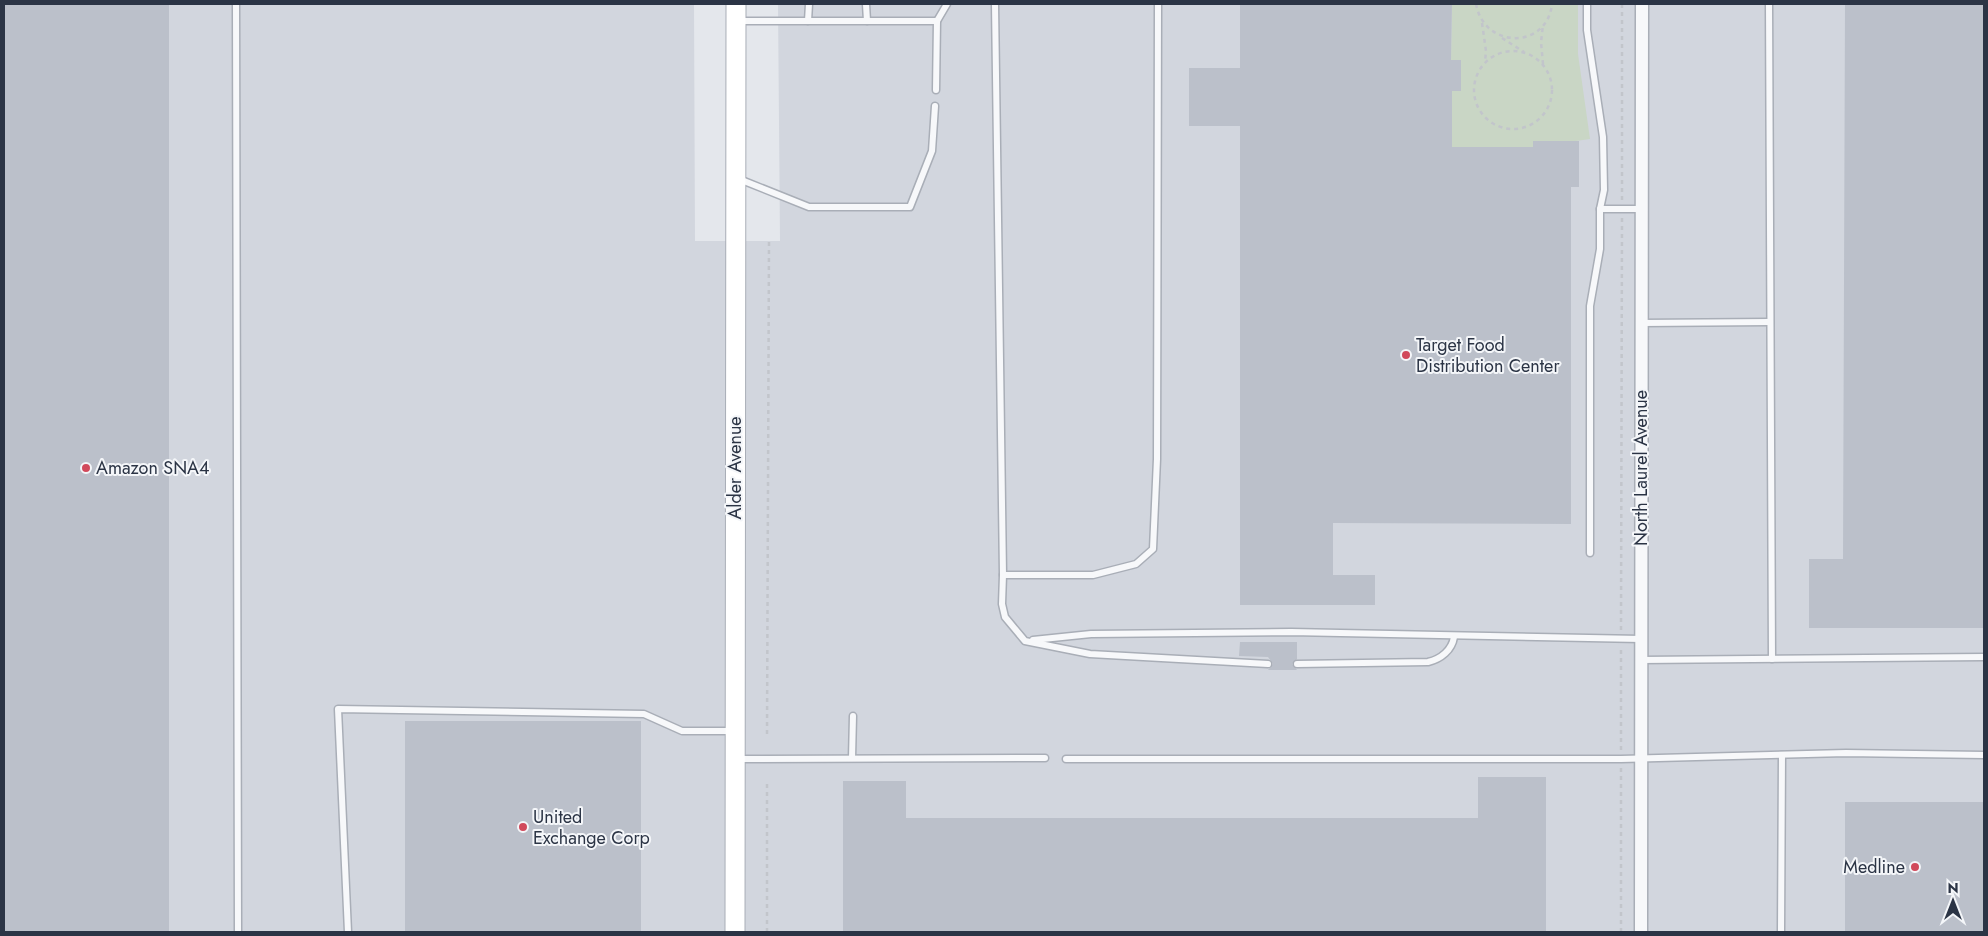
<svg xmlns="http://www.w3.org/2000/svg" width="1988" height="936" font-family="Jost,sans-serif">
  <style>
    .built { fill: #d2d6de }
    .green { fill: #c9d6c5 }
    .building { fill: #bbc0ca }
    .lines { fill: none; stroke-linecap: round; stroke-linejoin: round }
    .lane-casing { stroke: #a9aeb7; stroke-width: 9 }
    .street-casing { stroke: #a9aeb7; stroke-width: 15 }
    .secondary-casing { stroke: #a9aeb7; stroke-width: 21 }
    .path { stroke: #c2c5cb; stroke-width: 2.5; stroke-dasharray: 4 4; stroke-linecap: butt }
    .lane { stroke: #f7f8fa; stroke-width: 6 }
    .street { stroke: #f7f8fa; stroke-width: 12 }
    .secondary { stroke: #fff; stroke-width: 19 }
    .poi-dot { fill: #d1495b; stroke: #f4f6f9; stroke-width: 2 }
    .labels { text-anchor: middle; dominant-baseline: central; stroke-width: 4; stroke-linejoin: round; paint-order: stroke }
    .poi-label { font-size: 18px; fill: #2b3445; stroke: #f4f6f9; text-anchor: start }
    .street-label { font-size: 18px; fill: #2b3445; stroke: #f4f6f9 }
  </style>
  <rect width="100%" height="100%" fill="#e4e7ec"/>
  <!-- built -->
  <path class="built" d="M4,4H694L695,241H780L778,4H1984V932H4Z"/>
  <!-- green -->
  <path class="green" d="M1452,4H1578V54L1590,139L1533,147H1452V91H1461V61L1451,60Z"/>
  <!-- building -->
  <g class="building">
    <rect x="4" y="4" width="165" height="928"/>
    <path d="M1240,4H1452L1451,60H1461V91H1452V147H1533V141H1579V187H1571V524L1333,523V575H1375V605H1240V126H1189V68H1240Z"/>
    <path d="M1845,4H1984V628H1809V559H1843Z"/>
    <path d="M1240,642H1297V659L1292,664L1297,670H1268L1273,664L1268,657L1239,656Z"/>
    <rect x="405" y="721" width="236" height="211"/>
    <path d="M1478,777H1546V932H843V781H906V818H1478Z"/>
    <rect x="1845" y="802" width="139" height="130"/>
  </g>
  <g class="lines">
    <!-- lane casing -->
    <g class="lane-casing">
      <g id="lane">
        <path d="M236,4L238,932"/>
        <path d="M866,4L867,21"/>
        <path d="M995,4L1003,575"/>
        <path d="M1158,4L1157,459L1153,549L1136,564L1093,575H1003L1002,604L1005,617L1025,641L1090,654L1268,664"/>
        <path d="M1587,4V30L1603,137L1604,190L1600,209V249L1590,306V553"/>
        <path d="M1769,4L1772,659"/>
        <path d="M737,21H937"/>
        <path d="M808,21L809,4"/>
        <path d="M936,90L937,21L947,4"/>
        <path d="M739,179L809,207H910L932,151L935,106"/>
        <path d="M1600,209H1641"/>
        <path d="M1641,323L1770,322"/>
        <path d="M1033,640L1091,634L1291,632L1641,639"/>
        <path d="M1641,660L1984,657"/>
        <path d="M1297,664L1428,662C1441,659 1452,650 1454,637"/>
        <path d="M852,758L853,716"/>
        <path d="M737,759L1045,758"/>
        <path d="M1066,759H1621L1846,753L1984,755"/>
        <path d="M348,932L338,709L644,714L682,731H734"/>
        <path d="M1781,932L1782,755"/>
      </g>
    </g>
    <!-- street casing -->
    <g class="street-casing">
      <path id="street" d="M1641,932L1642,4"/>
    </g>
    <!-- secondary casing -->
    <g class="secondary-casing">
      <path id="secondary" d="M735,932L736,4"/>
    </g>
    <!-- path -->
    <g class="path">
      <path d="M1476,4C1484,49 1547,50 1552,4"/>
      <path d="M1482,23L1486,51L1485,62"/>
      <path d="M1502,38L1524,52"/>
      <circle cx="1513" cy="90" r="39"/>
      <path d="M1543,64L1541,42L1543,25"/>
      <path d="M1622,200V4"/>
      <path d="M1621,630L1622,218"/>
      <path d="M767,734L769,240"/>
      <path d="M1621,750V648"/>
      <path d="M767,932V780"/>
      <path d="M1621,932V768"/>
    </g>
    <!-- lane -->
    <use href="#lane" class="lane"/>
    <!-- street -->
    <use href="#street" class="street"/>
    <!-- secondary -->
    <use href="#secondary" class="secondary"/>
  </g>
  <!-- markers -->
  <g class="poi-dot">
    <circle cx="1406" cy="355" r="5"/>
    <circle cx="86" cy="468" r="5"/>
    <circle cx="523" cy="827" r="5"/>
    <circle cx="1915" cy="867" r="5"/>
  </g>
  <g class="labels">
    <!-- poi labels -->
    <g class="poi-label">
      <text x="1416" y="345">Target Food<tspan x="1416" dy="21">Distribution Center</tspan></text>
      <text x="96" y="468">Amazon SNA4</text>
      <text x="533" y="817">United<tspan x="533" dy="21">Exchange Corp</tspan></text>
      <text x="1905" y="867" text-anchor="end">Medline</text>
    </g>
    <!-- street labels -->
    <g class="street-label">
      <text transform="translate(735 468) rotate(-90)">Alder Avenue</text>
      <text transform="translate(1641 468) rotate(-90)">North Laurel Avenue</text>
    </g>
  </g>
  <!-- border -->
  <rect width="1988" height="936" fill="none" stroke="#2b3445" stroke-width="10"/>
  <!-- north arrow -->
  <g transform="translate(1953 901)" stroke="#f4f6f9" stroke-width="4" paint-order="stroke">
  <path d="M0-4L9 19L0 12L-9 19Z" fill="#2b3445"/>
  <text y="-8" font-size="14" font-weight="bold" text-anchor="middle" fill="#2b3445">N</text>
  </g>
</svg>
